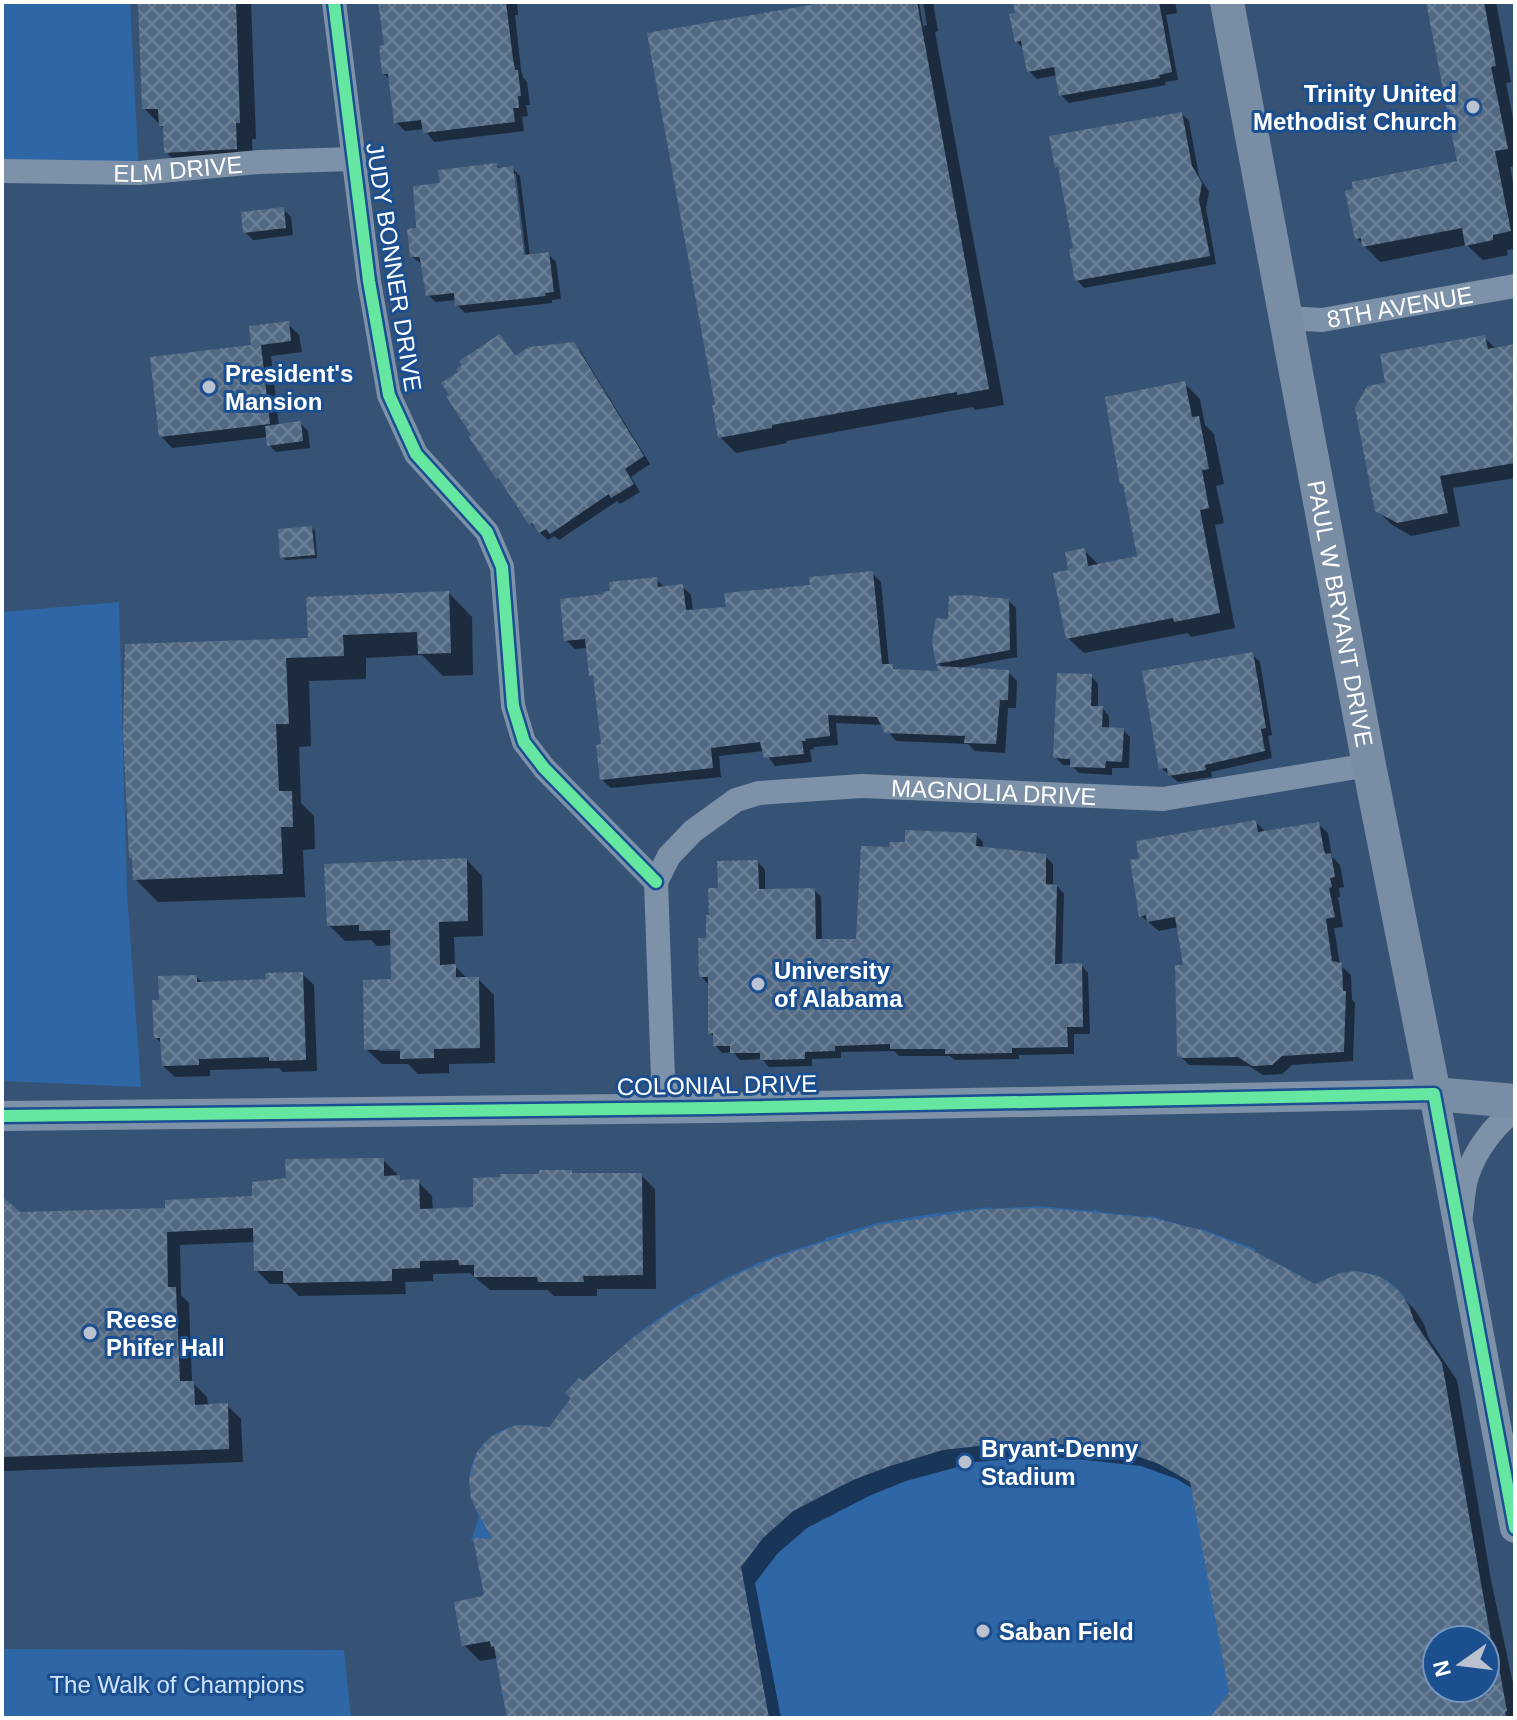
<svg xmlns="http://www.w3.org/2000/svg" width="1517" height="1720" font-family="Arial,sans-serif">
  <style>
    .green { fill: #2f66a5; fill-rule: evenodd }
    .shadow { fill: #0007; fill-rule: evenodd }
    .building { fill: url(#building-cross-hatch) }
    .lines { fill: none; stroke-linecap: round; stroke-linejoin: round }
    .minor { stroke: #7d92a8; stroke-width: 24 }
    .tertiary { stroke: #7d92a8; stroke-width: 30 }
    .secondary { stroke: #798da4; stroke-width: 34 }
    .cycleway-casing { stroke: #1b4f8f; stroke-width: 17 }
    .cycleway { stroke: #66e7a1; stroke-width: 12 }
    .poi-dot { fill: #b9c2ce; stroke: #1b4f8f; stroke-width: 3 }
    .labels { text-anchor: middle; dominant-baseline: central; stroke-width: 6; stroke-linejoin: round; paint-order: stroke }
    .poi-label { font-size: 24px; font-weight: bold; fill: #fff; stroke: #1b4f8f; text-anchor: start }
    .street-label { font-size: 24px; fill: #fff; stroke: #1b4f8f }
    .park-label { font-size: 24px; fill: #cfe3fa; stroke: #1b4f8f }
  </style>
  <defs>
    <pattern id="building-cross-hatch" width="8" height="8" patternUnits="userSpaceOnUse" patternTransform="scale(2)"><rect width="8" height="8" fill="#526984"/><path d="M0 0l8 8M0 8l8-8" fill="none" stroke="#6c8096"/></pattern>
  </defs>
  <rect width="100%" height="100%" fill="#365274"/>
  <!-- green -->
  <g class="green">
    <path d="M2,2H130L139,173L2,171Z"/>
    <path d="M119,602L127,892L141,1087L2,1081V612Z"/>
    <path d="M1039,1206L1093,1211L1094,1209L1100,1212L1147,1217L1148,1215L1199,1230L1200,1228L1255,1249V1252L1302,1276L1301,1278L1312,1290C1341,1267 1378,1264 1403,1295C1409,1304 1410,1315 1416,1324C1422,1335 1431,1346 1438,1356L1442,1358L1439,1359C1445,1375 1449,1395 1449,1411L1452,1415L1459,1463H1461L1477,1562H1479L1478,1566L1486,1610L1489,1614H1487L1495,1658L1498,1661L1496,1662L1499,1666H1496L1500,1672L1507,1711L1505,1712L1506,1718H507L503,1696L500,1692L502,1691L494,1647H491L492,1641L462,1646L454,1602L481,1597L484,1593L474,1541H471L479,1516C449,1461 495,1408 554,1430L563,1419L558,1414L572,1399L565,1393L579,1378L585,1383L633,1337L677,1305L725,1278L774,1256L825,1240V1238L877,1223L931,1214L991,1207L992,1209ZM1437,1640H1485V1688H1437Z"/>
    <path d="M2,1649L344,1650L351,1718H2Z"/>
  </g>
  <!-- shadow -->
  <g class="shadow">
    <path d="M140,2H251L256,139H252L253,165L183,169L166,152L165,130L144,108Z"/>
    <path d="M380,2H517L518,15H515L521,70L523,77L527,82L530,105H526L528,116L522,117L524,131L434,142L424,129L405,131L396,122L391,80L384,74L386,47Z"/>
    <path d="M829,2H919L923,26L927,25L923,2H933L938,31L935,32L1004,405L975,410L973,407L786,441L787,443L736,453L720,437L718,406Z"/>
    <path d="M1015,2H1175L1177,13L1166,15L1178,80L1165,82L1166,85L1069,103L1061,95L1057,75L1037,79L1029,71L1025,50L1016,41L1018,15Z"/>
    <path d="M1428,2H1496L1511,82L1506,83L1515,128V166L1510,167L1515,192V249L1507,250L1508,255L1483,260L1467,245L1380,262L1357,238L1460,163Z"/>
    <path d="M1182,114L1189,121L1199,176L1209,192L1206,208L1216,264L1084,288L1077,280L1075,250L1060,171L1057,167Z"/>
    <path d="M497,165L501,169L512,168L520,176L530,257L548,254L556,262L561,299L552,300V303L465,313L457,305V300L436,302L428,295L422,264L412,257L417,230L442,185ZM512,174H516L527,265H523Z"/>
    <path d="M283,209L291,217L293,235L253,240L245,232Z"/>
    <path d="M288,324L299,335L302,352L271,356L279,426L300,423L308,431L310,448L276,452L269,445L268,437L172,448L161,436L253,347Z"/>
    <path d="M500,336L516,358L573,344L581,352L650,464L631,477L640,492L620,504L617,501L559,540L554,536L548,540L531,524L474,436L461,373Z"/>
    <path d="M1484,337L1496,349L1515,346V478L1453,488L1460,526L1411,536L1391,524L1377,510L1388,385Z"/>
    <path d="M1184,383L1200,399L1205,425L1214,434L1224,484L1216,486L1224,523L1215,525L1235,628L1191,637L1188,633L1084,653L1068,638L1071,571L1084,550L1100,566L1140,558Z"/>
    <path d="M312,528L315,531L317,558L286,560L282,557Z"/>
    <path d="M872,573L881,582L889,666L897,671L940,673L944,669L938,663L950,621L1009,601L1016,608L1017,657L958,668L1008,672L1017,681L1016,708H1008L1005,753L975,751L968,744L896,741L883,725L836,723L838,745L813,747L814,749L810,750L812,762L775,766L764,751L719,756L721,777L611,788L602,780L603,746L596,680L591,675L588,648L575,649L566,640L605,596L656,579L665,588L682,586L691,595L693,611L728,609Z"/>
    <path d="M449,593L472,617L473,675L443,676L422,655L366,658V679L309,681L311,746L299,747L301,803L314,816L315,849L303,850L305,897L158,902L135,879L125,671L310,640Z"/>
    <path d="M1252,654L1260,662L1272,735L1268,736L1272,758L1211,772L1212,777L1178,782L1161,768Z"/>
    <path d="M1091,676L1098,684V708H1102L1109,716V729L1123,730L1130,737L1129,768H1112V775L1079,773L1071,765H1063L1056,758Z"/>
    <path d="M1256,822L1266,833L1318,824L1328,833L1332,857L1340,865L1344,887L1339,888L1340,897H1338L1343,927L1334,928L1340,965L1351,975L1352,1000L1355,1003L1353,1061L1292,1065L1282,1074L1263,1075L1249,1066L1189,1065L1179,1055L1185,967L1178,927L1159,931L1141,916Z"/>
    <path d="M976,835L983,842V849L1045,856L1053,864V886H1057L1064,894L1062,965H1081L1088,973L1090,1034H1074V1054L1019,1055V1059L955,1060L950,1056H899L894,1051L841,1052V1058L812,1059V1066L769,1067L762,1059L740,1060L733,1052L722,1053L715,1045V1037L710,1033L708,984L701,976L711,917L720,890L758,862L765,870V891L814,890L821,897L822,941H858L891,849Z"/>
    <path d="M467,860L482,876L483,936L454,937L455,966L468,979H478L494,995L495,1063L449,1064V1073L418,1074L408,1064H382L366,1049L393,981L392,945L377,946L371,940L345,941L329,925ZM379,1047H410V1051H379Z"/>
    <path d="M302,974L314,985L317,1071L283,1072L279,1068L210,1070V1076L175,1077L163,1066V1045L156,1038L161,1002L196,977L203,983L268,981Z"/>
    <path d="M383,1160L397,1174V1178L404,1182H418L432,1196L433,1211L475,1209L541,1176L571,1172L575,1175H641L655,1189L656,1289H597V1296H554L548,1290H490L470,1273L433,1274V1281L405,1282L406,1294L299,1296L287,1284H270L256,1270L255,1242L180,1245L181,1295L189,1303L192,1382L207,1397L208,1406L227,1405L241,1419L243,1462L5,1471L2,1468V1203L19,1214L167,1210L254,1198L288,1180Z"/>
    <path d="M1315,1287L1399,1294L1415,1310L1424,1324L1429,1339L1457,1380L1491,1580L1515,1693V1718H1212L1231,1693L1193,1489L1177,1479L1141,1466L1067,1458L1032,1457L976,1462L906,1481L869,1496L807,1528L778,1553L755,1583L781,1718H509L498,1658L480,1661L464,1645L486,1594L495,1541L549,1429L583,1384ZM1437,1640H1485V1688H1437Z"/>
  </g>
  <!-- building -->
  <g class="building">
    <path d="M138,2H236L240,123H236L237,149L164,153L163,126H159L158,109H142Z"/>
    <path d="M378,2H506L513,59L515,70H518L521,96H518L519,108H513L515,122L423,133L421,120L394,123L388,74H382L379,46L384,45Z"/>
    <path d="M828,2H917L989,389L957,395V392L772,425V428L718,438L712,405H715L647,33Z"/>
    <path d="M1013,2H1159L1172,72L1159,75L1160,78L1059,96L1054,67L1027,72L1021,41L1015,42L1009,14L1015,13Z"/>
    <path d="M1426,2H1484L1496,66L1491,67L1508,149L1495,151L1511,231L1493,235V240L1465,246L1462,228L1362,247L1361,238L1355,239L1345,191L1353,189L1352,182L1457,161Z"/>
    <path d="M1182,112L1192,166L1202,183L1199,200L1210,256L1075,281L1069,249L1073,248L1058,167L1055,168L1049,136Z"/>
    <path d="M497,163L498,168L513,166L524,255L549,252L554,292L545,293L546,296L455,306L454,293L426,296L420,259L419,257H410L407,229L416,228V224L413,186L440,183L438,170Z"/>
    <path d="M284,207L286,228L243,233L241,212Z"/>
    <path d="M289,321L291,341L261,345L270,424L159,437L150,357L251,345L249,326Z"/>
    <path d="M500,334L515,356L529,347L574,342L644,456L625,469L634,484L611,498L609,494L550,534L546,529L539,533L532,523L529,525L498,477L496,479L469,437L471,435L446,396L449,395L441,383L458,372L456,369L462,365L459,361Z"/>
    <path d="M1485,335L1488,349L1515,344V463L1440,476L1448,513L1397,523L1375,511L1355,408L1367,386L1385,383L1380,354Z"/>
    <path d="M1185,381L1192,417L1199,416L1209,469L1202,470L1209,508L1200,510L1220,613L1174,622L1173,618L1066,639L1053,573L1068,570L1065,552L1085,548L1088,566L1137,556L1123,484H1120L1105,397Z"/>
    <path d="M301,421L303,441L267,446L265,426Z"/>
    <path d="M312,526L315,555L280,558L278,529Z"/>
    <path d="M873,571L882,664H893V669L938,671L937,666L1009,670L1008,700H1000L996,744L964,743L965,736L885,733L877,717L828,715L830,736L805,739L806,741H802L804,754L764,758L760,742L711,748L713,768L600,780L596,745L601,744L593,676H589L585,639L564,641L560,599L603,594L602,592L610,591L609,582L657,577L658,587L683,584L686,610L726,607L724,593L810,585L809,577Z"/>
    <path d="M449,591L451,653L418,654L417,632L343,635L344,656L286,658L289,724H276L279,791H292L293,827H281L283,874L133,880L132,858H129L123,733L125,644L308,638L306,597Z"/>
    <path d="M967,595L1009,599L1010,650L936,664L932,642L936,618L948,619L949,596Z"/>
    <path d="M1253,652L1266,728L1261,729L1265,751L1205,765L1206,770L1168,776L1167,768L1159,769L1142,671Z"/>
    <path d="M1057,673L1092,674L1091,706H1103L1102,727L1124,728L1122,762L1106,761L1105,768L1070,767V759L1053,758Z"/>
    <path d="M1256,820L1258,832L1319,822L1324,851L1326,854L1331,853L1335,877L1330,878L1332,887L1329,888L1335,917L1326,919L1332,961L1342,963L1343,991H1346L1344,1052L1282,1056L1272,1065L1252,1066L1238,1057L1183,1058L1177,1056L1175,965H1183L1175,917L1147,922L1146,915L1139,917L1130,860L1139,858L1136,841Z"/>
    <path d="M905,830L977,833L976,846L1046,854V884L1057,885L1055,964L1082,963L1083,1027H1067L1068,1047L1012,1048V1053L945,1054V1049H890V1044L835,1046V1051L805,1052V1059L760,1060V1053H730V1046H713V1033L708,1034V977H699L698,938H706V915H709L708,888H718L717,861L758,860L759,889L815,888L816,939H856L861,846L889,847L890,842H905Z"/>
    <path d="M467,858L468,921L439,922L440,965L456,964V977H479L480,1048L434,1049V1058L400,1059V1049L364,1050L363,980L391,979L390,930L359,931V925L327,926L324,864Z"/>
    <path d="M303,972L306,1060L269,1061V1057L199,1059V1065L162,1066L160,1038H154L152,1000H159L158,976L197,975V982L266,979L265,973Z"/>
    <path d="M384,1158V1176L400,1175V1180L419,1179L420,1209L473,1207V1178L500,1177V1174H539V1170H572V1173H642L643,1275L583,1276L584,1282H538L537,1277H474V1265H459L458,1260L420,1261V1268L392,1269V1281L283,1283V1271H254L253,1228L167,1232L168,1287H176L180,1381H194L195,1405L228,1403L229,1449L2,1457V1196L20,1212L165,1208V1200L252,1196V1182L286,1178L285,1159Z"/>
    <path d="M1043,1208L1153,1218L1204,1231L1252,1250L1315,1284L1340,1273L1357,1271L1381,1277L1400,1292L1409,1306L1414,1321L1442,1363L1491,1640H1437V1688H1485V1647L1495,1646L1507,1711L1505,1712L1506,1718H1210L1229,1692L1190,1482L1159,1464L1123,1451L1076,1445L1015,1442L943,1450L890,1466L853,1480L793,1511L763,1538L741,1567L769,1718H507L494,1646L491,1647L490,1641L462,1646L454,1602L482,1596L484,1594L473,1538L492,1539L471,1499L469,1480L477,1452L490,1437L516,1425L549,1427L571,1398L565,1393L579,1378L583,1381L634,1337L679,1306L729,1278L777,1257L878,1225L984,1209Z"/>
  </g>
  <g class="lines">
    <!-- minor -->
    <g class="minor">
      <path d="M334,2L369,281L389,395L416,454L487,532L502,567L513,706L524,742L544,768L656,882L663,1079L671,1108"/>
      <path id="s1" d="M2,171L139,173L259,162L352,159"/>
      <path id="s2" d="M1285,318L1322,320L1515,286"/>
      <path id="s3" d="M656,882L669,856L693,831L736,800L759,793L862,786L1163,799L1369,765"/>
      <path d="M1461,1214C1463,1202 1463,1188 1467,1176C1475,1151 1494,1125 1515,1110"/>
    </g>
    <!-- tertiary -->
    <path class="tertiary" d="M2,1116L714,1108L1434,1094L1515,1528"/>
    <!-- secondary -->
    <path class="secondary" id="s4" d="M1227,2L1369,765L1434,1094L1515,1101"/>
    <!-- cycleway casing -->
    <g class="cycleway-casing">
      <g id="cycleway">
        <path d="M334,2L369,281L389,395L416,454L487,532L502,567L513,706L524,742L544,768L656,882"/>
        <path d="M2,1116L714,1108L1434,1094L1515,1528"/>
      </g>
    </g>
    <!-- cycleway -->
    <use href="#cycleway" class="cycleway"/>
  </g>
  <!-- markers -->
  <g class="poi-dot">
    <circle cx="1473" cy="107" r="8"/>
    <circle cx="209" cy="387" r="8"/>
    <circle cx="758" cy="984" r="8"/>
    <circle cx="90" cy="1333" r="8"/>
    <circle cx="965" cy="1462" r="8"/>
    <circle cx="983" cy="1631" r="8"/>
  </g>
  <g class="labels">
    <!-- poi labels -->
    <g class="poi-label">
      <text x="1457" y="93" text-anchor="end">Trinity United<tspan x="1457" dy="28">Methodist Church</tspan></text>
      <text x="225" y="373">President's<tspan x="225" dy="28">Mansion</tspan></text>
      <text x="774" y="970">University<tspan x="774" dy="28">of Alabama</tspan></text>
      <text x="106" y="1319">Reese<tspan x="106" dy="28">Phifer Hall</tspan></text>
      <text x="981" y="1448">Bryant-Denny<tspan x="981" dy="28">Stadium</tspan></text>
      <text x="999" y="1631">Saban Field</text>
    </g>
    <!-- street labels -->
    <g class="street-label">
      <text stroke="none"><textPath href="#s1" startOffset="176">ELM DRIVE</textPath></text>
      <text transform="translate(394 267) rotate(81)">JUDY BONNER DRIVE</text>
      <text stroke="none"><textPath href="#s2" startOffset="116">8TH AVENUE</textPath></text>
      <text stroke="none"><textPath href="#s4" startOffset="622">PAUL W BRYANT DRIVE</textPath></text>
      <text stroke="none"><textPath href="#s3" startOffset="376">MAGNOLIA DRIVE</textPath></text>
      <text transform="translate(717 1085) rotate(-1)">COLONIAL DRIVE</text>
    </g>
    <!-- park labels -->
    <g class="park-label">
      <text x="177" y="1684">The Walk of Champions</text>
    </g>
  </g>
  <!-- border -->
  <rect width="1517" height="1720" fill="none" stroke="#ffffff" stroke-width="8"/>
  <!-- north arrow -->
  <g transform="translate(1461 1664) rotate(256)"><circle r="38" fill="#1b4f8f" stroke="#7695bc" stroke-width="2"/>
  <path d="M0-6L14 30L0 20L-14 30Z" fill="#b9c2ce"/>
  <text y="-12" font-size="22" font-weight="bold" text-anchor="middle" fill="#ffffff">N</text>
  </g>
</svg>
